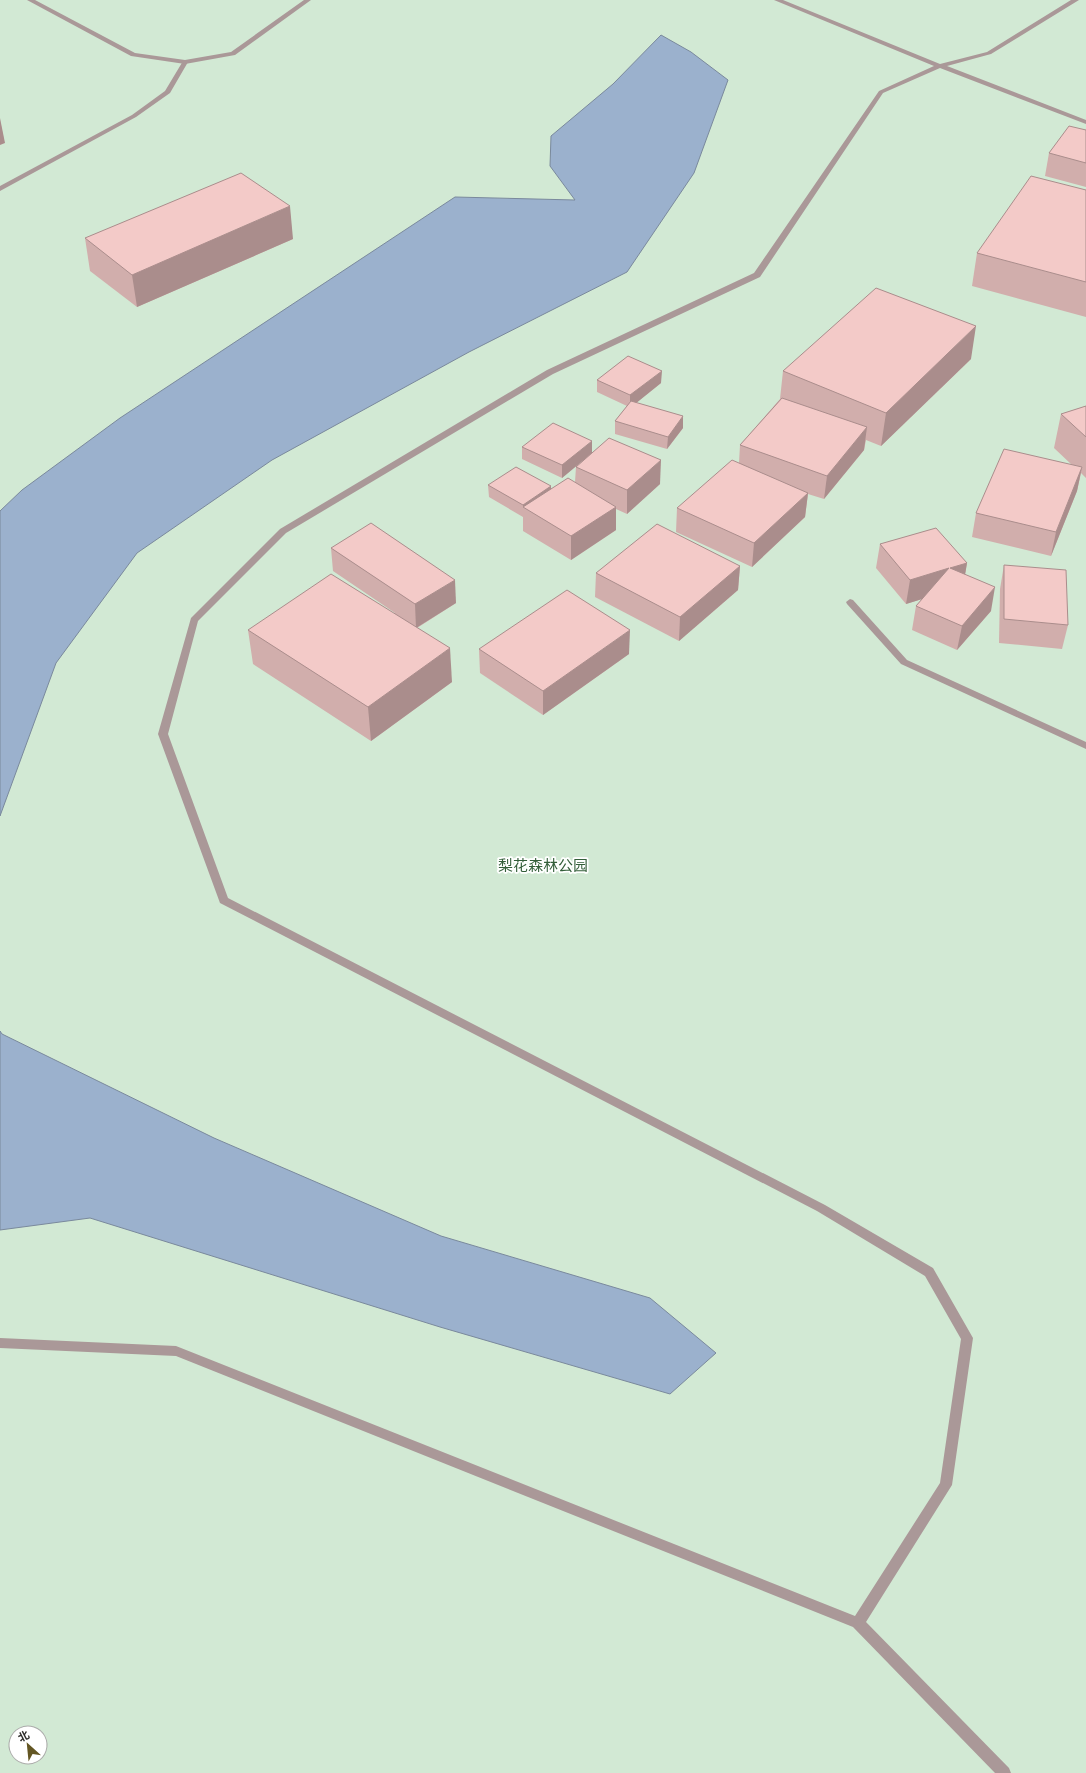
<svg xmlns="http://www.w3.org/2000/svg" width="1086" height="1773" font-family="Jost,'Noto Sans SC',sans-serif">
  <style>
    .green { fill: #d2e9d4; fill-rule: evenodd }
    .water { fill: #9bb1cd; stroke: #7a899c }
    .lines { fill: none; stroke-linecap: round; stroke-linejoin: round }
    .service { fill: #aa9898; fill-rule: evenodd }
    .minor { fill: #aa9898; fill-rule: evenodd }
    .wall { fill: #d1aeac }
    .shaded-wall { fill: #aa8d8c }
    .building { fill: #f3cac8; stroke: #aa8d8c }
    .labels { text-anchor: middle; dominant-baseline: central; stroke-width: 3.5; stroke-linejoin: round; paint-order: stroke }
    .park-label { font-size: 15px; fill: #335e39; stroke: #fff }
  </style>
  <rect width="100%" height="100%" fill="#faf6f2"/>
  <!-- green -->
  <path class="green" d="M0,0H1086V1773H0ZM16,1733H40V1757H16Z"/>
  <!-- water -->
  <g class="water">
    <path d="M661,35L691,52L728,80L694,173L627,272L469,352L272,460L137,553L56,663L0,816V511L22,490L120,418L455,197L575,200L550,166L551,136L613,84Z"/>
    <path d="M0,1031L2,1034L214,1138L441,1236L650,1298L716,1353L670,1394L440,1327L90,1218L0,1230Z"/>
  </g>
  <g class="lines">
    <!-- service -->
    <g class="service">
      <path d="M183,61L188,62L170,93L136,117L0,191V186L132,115L165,91Z"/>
      <path d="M850,599L853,600L907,660L1086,742V749L901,664L847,604L846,602Z"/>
    </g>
    <!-- minor -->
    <g class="minor">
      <path d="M27,0H35L135,53L185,60L231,52L304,0H311L235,55L185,64L131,56Z"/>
      <path d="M774,0H783L940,64L987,52L1071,0H1079L991,54L947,66L1086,120V124L940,68L883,93L760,277L553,374L286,533L198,621L168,734L228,898L825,1205L933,1268L973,1338L952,1485L866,1622L1009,1768L1011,1773H995L853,1627L176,1356L0,1348V1338L176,1346L855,1616L940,1483L961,1339L925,1276L817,1211L220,903L158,734L191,618L280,529L547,370L754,273L879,91L934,66Z"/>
    </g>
  </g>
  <!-- wall -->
  <g class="wall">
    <path d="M1086,130V187L1045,176L1049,153Z"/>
    <path d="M1086,190V317L972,286L977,253Z"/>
    <path d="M85,238L293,239L137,307L90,271Z"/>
    <path d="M971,359L881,446L866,440L864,450L824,499L808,494L805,517L752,567L676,532L677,508L739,463L740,445L780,399L783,371Z"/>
    <path d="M597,380L661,383L636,403L683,428L667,449L615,434V421L627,406L597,392Z"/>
    <path d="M1086,406V478L1081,473L1077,491L1051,556L972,537L976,513L1072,465L1054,448L1061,414Z"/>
    <path d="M522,447L592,453L660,484L627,514L616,509V530L571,560L523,531V517L489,497L488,485L551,486V489L575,482L576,467L588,456L562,478L522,459Z"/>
    <path d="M880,544L967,563L965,574L991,611L957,650L912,630L916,606L922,599L906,604L876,568Z"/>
    <path d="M331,548L456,603L417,628L452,682L371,741L253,664L248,630L395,613L333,571Z"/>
    <path d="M1004,565L1068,625L1062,649L999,643L1000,589Z"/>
    <path d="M740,566L738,590L679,641L595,597L596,573Z"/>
    <path d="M479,649L629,654L543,715L480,673Z"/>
  </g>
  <!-- shaded-wall -->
  <g class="shaded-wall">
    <path d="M0,118L5,143L0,145Z"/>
    <path d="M290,206L293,239L137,307L132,275Z"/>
    <path d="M976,326L971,359L881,446L886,413Z"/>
    <path d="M662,371L661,383L630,408V395Z"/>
    <path d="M683,416V428L667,449L668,437Z"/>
    <path d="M867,427L864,450L824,499L827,476Z"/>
    <path d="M592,441V453L562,478V465Z"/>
    <path d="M661,460L660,484L627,514V490Z"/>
    <path d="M1082,467L1077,491L1051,556L1056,532Z"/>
    <path d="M551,486V498L523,507V505Z"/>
    <path d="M808,493L805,517L752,567L754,543Z"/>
    <path d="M616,507V530L571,560V536Z"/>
    <path d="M967,563L963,587L950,568Z"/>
    <path d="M740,566L738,590L679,641L680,617Z"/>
    <path d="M949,568L945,592L906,604L910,580Z"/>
    <path d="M455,580L456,603L416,628L415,604Z"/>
    <path d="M995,587L991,611L957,650L962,626Z"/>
    <path d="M630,630L629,654L543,715V691Z"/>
    <path d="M450,648L452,682L371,741L368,707Z"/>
  </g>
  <!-- building -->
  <g class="building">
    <path d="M1069,126L1086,130V163L1049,153Z"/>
    <path d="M241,173L290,206L132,275L85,238Z"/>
    <path d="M1031,176L1086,190V282L977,253Z"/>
    <path d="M876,288L976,326L886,413L783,371Z"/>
    <path d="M628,356L662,371L630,395L597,380Z"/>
    <path d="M782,398L867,427L827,476L740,445Z"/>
    <path d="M631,401L683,416L668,437L615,421Z"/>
    <path d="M1086,406V437L1061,414Z"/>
    <path d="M553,423L592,441L562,465L522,447Z"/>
    <path d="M609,438L661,460L627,490L576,467Z"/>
    <path d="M1004,449L1082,467L1056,532L976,513Z"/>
    <path d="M732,460L808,493L754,543L677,508Z"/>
    <path d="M516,467L551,486L523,505L488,485Z"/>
    <path d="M568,478L616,507L571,536L523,507Z"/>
    <path d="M371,523L455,580L415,604L331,548Z"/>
    <path d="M657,524L740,566L680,617L596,573Z"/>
    <path d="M936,528L967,563L950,568L995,587L962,626L916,606L949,568L910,580L880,544Z"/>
    <path d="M1004,565L1066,570L1068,625L1004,619Z"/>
    <path d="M331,574L450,648L368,707L248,630Z"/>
    <path d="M567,590L630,630L543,691L479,649Z"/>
  </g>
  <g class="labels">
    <!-- park labels -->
    <g class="park-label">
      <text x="543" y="866">梨花森林公园</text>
    </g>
  </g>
  <!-- north arrow -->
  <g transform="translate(28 1745) rotate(333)"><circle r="19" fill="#ffffff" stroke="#ababaa"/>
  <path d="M0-3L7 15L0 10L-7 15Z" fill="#635623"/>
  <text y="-6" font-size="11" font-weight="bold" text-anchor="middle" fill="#2e2d2b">北</text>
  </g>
</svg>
